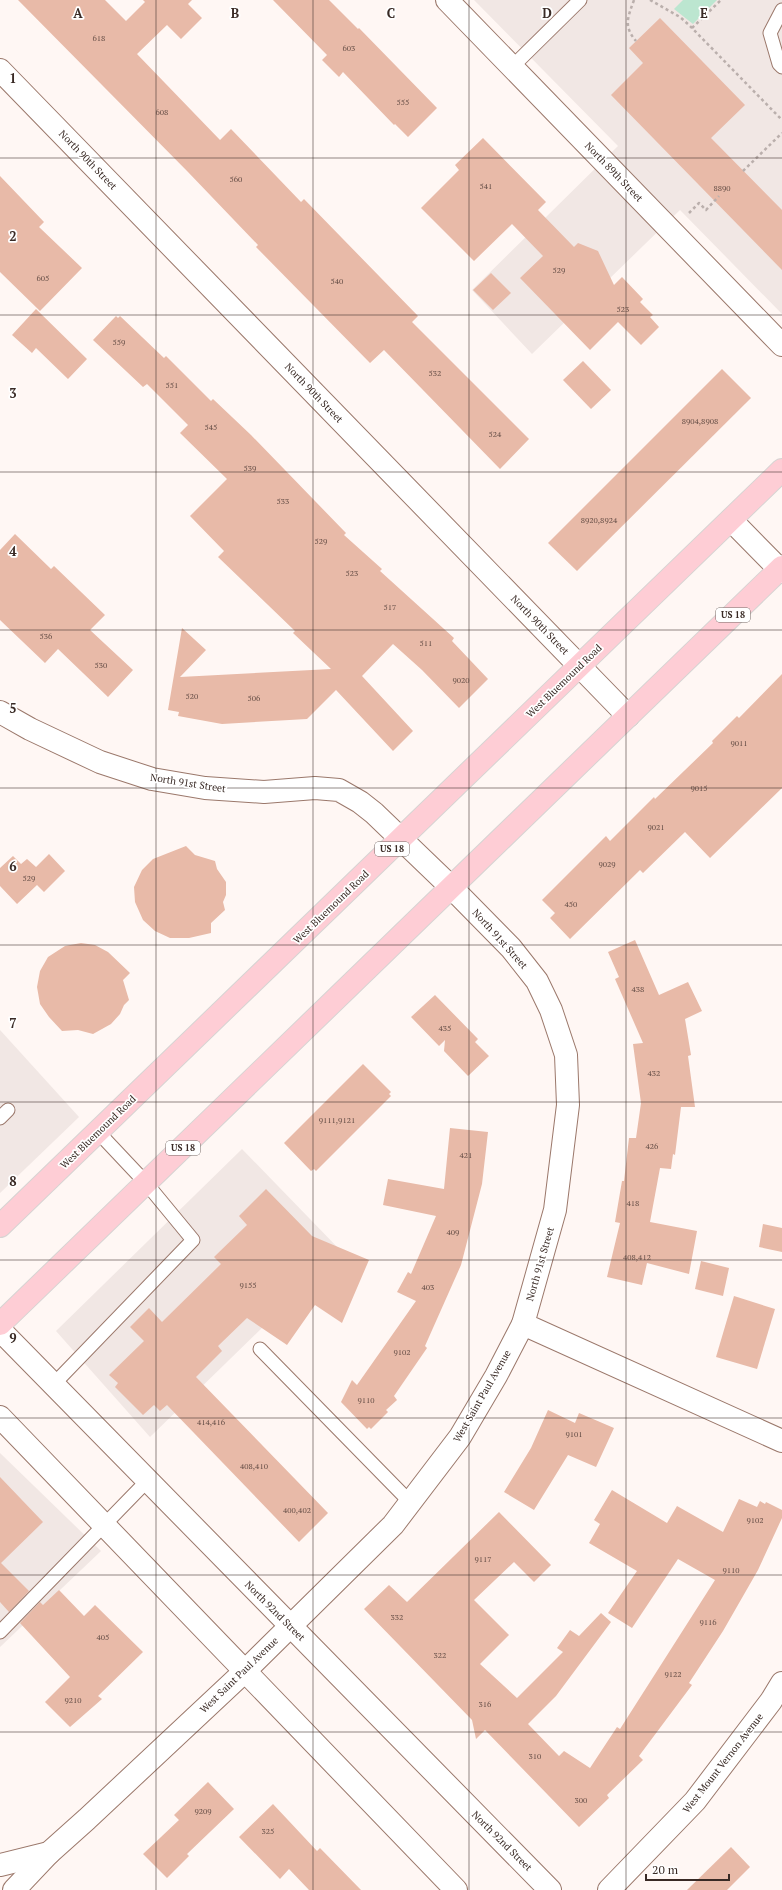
<svg xmlns="http://www.w3.org/2000/svg" width="782" height="1890" font-family="'PT Serif',serif">
  <style>
    .built { fill: #f1e7e4 }
    .green { fill: #bce6d0 }
    .building { fill: #e8baa8 }
    .lines { fill: none; stroke-linecap: round; stroke-linejoin: round }
    .lane-casing { stroke: #9b786b; stroke-width: 15 }
    .street-casing { stroke: #9b786b; stroke-width: 24 }
    .secondary-casing { stroke: #9b786b; stroke-width: 24 }
    .primary-casing { stroke: #d7d4d3; stroke-width: 24 }
    .path { stroke: #baafac; stroke-width: 2.5; stroke-dasharray: 3 3; stroke-linecap: butt }
    .lane { stroke: #fff; stroke-width: 13 }
    .street { stroke: #fff; stroke-width: 22 }
    .secondary { stroke: #fff; stroke-width: 22 }
    .primary { stroke: #fecdd5; stroke-width: 22 }
    .grid { fill: none; stroke: #392a25; stroke-width: 1; stroke-opacity: 0.55 }
    .labels { text-anchor: middle; dominant-baseline: central; stroke-width: 3.5; stroke-linejoin: round; paint-order: stroke }
    .number-label { font-size: 8px; fill: #654e46 }
    .shield { fill: #fff; stroke: #746a66; stroke-width: 1 }
    .shield-label { font-size: 9px; font-weight: bold; fill: #392a25 }
    .street-label { font-size: 10px; fill: #392a25; stroke: #fff }
    .grid-label { font-size: 13px; text-anchor: middle; font-weight: bold; fill: #392a25; stroke: #fff; stroke-width: 3.5; stroke-linejoin: round; paint-order: stroke }
  </style>
  <rect width="100%" height="100%" fill="#fff7f4"/>
  <!-- built -->
  <g class="built">
    <path d="M474,0H782V314L680,210L532,354L472,290L618,146Z"/>
    <path d="M0,1030L79,1117L0,1193Z"/>
    <path d="M242,1149L341,1251L150,1437L56,1331Z"/>
    <path d="M0,1453L101,1551L0,1647Z"/>
  </g>
  <!-- green -->
  <path class="green" d="M683,0H717L693,24L674,9Z"/>
  <!-- building -->
  <g class="building">
    <path d="M18,0H105L126,21L145,2L143,0H192L188,4L202,18L181,39L167,25L137,54L220,140L231,129L301,202L304,199L418,316L412,322L529,439L500,469L384,350L370,363L256,247L258,245L188,172Z"/>
    <path d="M273,0H329L358,29L359,28L437,108L408,137L395,124L394,125L343,72L339,77L322,60L327,55Z"/>
    <path d="M660,18L745,105L711,138L782,210V270L611,95L643,63L629,48Z"/>
    <path d="M483,138L546,202L538,210L574,247L578,243L598,251L614,285L622,277L643,299L640,302L653,315L650,317L659,327L641,345L618,322L590,350L520,278L543,256L512,224L474,261L421,208L459,170L455,165Z"/>
    <path d="M0,176L44,222L39,227L82,268L40,311L0,272Z"/>
    <path d="M491,273L511,293L493,310L473,290Z"/>
    <path d="M36,309L87,359L68,379L36,348L32,353L12,335Z"/>
    <path d="M116,316L118,318L120,316L164,358L166,356L211,401L213,399L251,435L346,533L344,535L382,569L380,571L454,638L452,641L488,679L459,708L422,670L393,644L362,676L413,731L393,751L336,690L307,719L222,724L178,716L179,712L168,710L182,628L206,650L180,677L331,669L293,633L295,631L218,557L224,551L190,516L227,479L180,433L188,425L147,384L143,387L93,340Z"/>
    <path d="M583,361L611,390L591,409L563,380Z"/>
    <path d="M722,369L751,398L577,571L548,543Z"/>
    <path d="M15,534L51,569L54,566L105,615L90,630L133,670L108,697L58,649L45,663L0,620V550Z"/>
    <path d="M782,674V788L710,858L685,832L643,873L640,870L570,939L550,918L555,913L542,900L606,836L610,841L654,797L655,799L713,743L712,741L737,716L739,718Z"/>
    <path d="M186,846L195,855L215,861L217,869L226,882V895L223,902L225,910L211,923V933L189,938H170L155,931L143,920L135,902L134,887L142,870L153,859Z"/>
    <path d="M49,854L65,871L44,892L37,885L17,904L0,886V868L13,856L21,864L27,859L36,867Z"/>
    <path d="M635,940L659,995L688,982L702,1011L685,1019L691,1055L688,1056L695,1107H681L675,1155L673,1154L671,1169L660,1168L650,1222L697,1231L689,1274L647,1263L642,1285L607,1277L620,1223L615,1222L622,1181H624L629,1138H636L641,1103L633,1044L643,1043L615,979L619,977L608,952Z"/>
    <path d="M81,943L95,945L108,952L130,973L123,980L129,1000L124,1005L120,1014L111,1024L93,1034L78,1030L62,1031L49,1017L40,1004L37,987L40,971L48,957L65,946Z"/>
    <path d="M435,995L478,1039L475,1042L489,1056L468,1076L444,1051L445,1040L439,1046L411,1017Z"/>
    <path d="M363,1064L391,1092L389,1094L391,1096L316,1171L314,1169L311,1171L284,1143Z"/>
    <path d="M450,1128L488,1132L482,1184L461,1265L425,1346L427,1348L394,1396L397,1400L386,1410L388,1412L371,1429L369,1427L367,1429L341,1402L352,1380L357,1385L416,1301L397,1292L408,1272L411,1274L436,1216L383,1205L388,1179L444,1189Z"/>
    <path d="M266,1189L312,1236L369,1260L342,1323L315,1305L287,1345L247,1318L218,1346L222,1351L196,1377L328,1513L299,1542L167,1405L160,1411L154,1405L143,1415L115,1387L118,1383L109,1375L144,1341L130,1327L149,1308L162,1322L221,1264L214,1257L247,1225L239,1216Z"/>
    <path d="M763,1224L782,1228V1252L759,1247Z"/>
    <path d="M701,1261L729,1268L723,1296L695,1289Z"/>
    <path d="M734,1296L775,1309L757,1369L716,1357Z"/>
    <path d="M548,1410L575,1423L579,1413L614,1428L596,1467L568,1455L534,1510L504,1492L531,1448Z"/>
    <path d="M0,1477L43,1522L1,1563L29,1591L9,1612L0,1602Z"/>
    <path d="M612,1490L667,1523L677,1506L723,1532L739,1499L757,1507L760,1501L765,1504L766,1502L782,1510V1518L758,1570L723,1631L689,1683L692,1685L639,1756L643,1760L607,1795L609,1798L579,1827L485,1730L476,1739L472,1720L364,1609L389,1585L407,1602L499,1512L551,1565L534,1582L514,1562L474,1600L509,1635L480,1664L517,1698L563,1652L557,1648L570,1630L579,1636L601,1613L611,1622L556,1696L528,1724L559,1756L564,1751L590,1768L617,1727L620,1729L715,1580L678,1559L632,1628L608,1613L637,1571L589,1543L600,1524L594,1520Z"/>
    <path d="M59,1590L84,1616L95,1605L143,1652L98,1696L102,1699L70,1727L45,1702L70,1677L20,1623L40,1602L43,1605Z"/>
    <path d="M208,1782L234,1809L187,1854L189,1856L167,1878L143,1854L179,1820L174,1815Z"/>
    <path d="M273,1804L317,1851L320,1848L361,1890H309L289,1869L280,1879L239,1837Z"/>
    <path d="M731,1847L750,1867L727,1890H687Z"/>
  </g>
  <g class="lines">
    <!-- lane casing -->
    <g class="lane-casing">
      <g id="lane">
        <path d="M782,10L770,33L779,64L782,67"/>
        <path d="M512,67L580,0"/>
        <path d="M0,1118L8,1110"/>
        <path d="M260,1349L410,1502"/>
        <path d="M53,1385L193,1240L146,1183L98,1132"/>
        <path d="M0,1632L147,1481"/>
      </g>
    </g>
    <!-- street casing -->
    <g class="street-casing">
      <g id="street">
        <path d="M447,0L782,345"/>
        <path d="M0,70L628,716"/>
        <path d="M731,520L782,572"/>
        <path d="M0,712L30,729L100,762L152,779L205,788L264,792L315,788L339,790L360,802L374,813L452,888L511,948L537,981L551,1010L566,1055L568,1105L555,1210L523,1324L782,1441"/>
        <path d="M0,1865L49,1853"/>
        <path d="M14,1890L49,1853L87,1819L244,1672L393,1525L460,1437L496,1376L523,1324"/>
        <path d="M609,1890L695,1801L771,1701L782,1683"/>
      </g>
    </g>
    <!-- secondary casing -->
    <g class="secondary-casing">
      <g id="secondary">
        <path d="M0,1330L550,1890"/>
        <path d="M0,1417L456,1890"/>
      </g>
    </g>
    <!-- primary casing -->
    <g class="primary-casing">
      <g id="primary">
        <path d="M0,1226L782,470"/>
        <path d="M0,1324L782,567"/>
      </g>
    </g>
    <!-- path -->
    <g class="path">
      <path d="M634,0C628,17 623,26 636,41"/>
      <path d="M650,0L680,17L689,25L782,120"/>
      <path d="M692,28L721,0"/>
      <path d="M743,171L782,133"/>
      <path d="M689,213L699,203L706,210L719,196"/>
    </g>
    <!-- lane -->
    <use href="#lane" class="lane"/>
    <!-- street -->
    <use href="#street" class="street"/>
    <!-- secondary -->
    <use href="#secondary" class="secondary"/>
    <!-- primary -->
    <use href="#primary" class="primary"/>
  </g>
  <!-- grid -->
  <path class="grid" d="M156,0V1890M313,0V1890M469,0V1890M626,0V1890M0,158H782M0,315H782M0,472H782M0,630H782M0,788H782M0,945H782M0,1102H782M0,1260H782M0,1418H782M0,1575H782M0,1732H782"/>
  <g class="labels">
    <!-- number labels -->
    <g class="number-label">
      <text x="99" y="38">618</text>
      <text x="349" y="48">603</text>
      <text x="403" y="102">555</text>
      <text x="162" y="112">608</text>
      <text x="236" y="179">560</text>
      <text x="486" y="186">541</text>
      <text x="722" y="188">8890</text>
      <text x="559" y="270">529</text>
      <text x="43" y="278">605</text>
      <text x="337" y="281">540</text>
      <text x="623" y="309">523</text>
      <text x="119" y="342">559</text>
      <text x="435" y="373">532</text>
      <text x="172" y="385">551</text>
      <text x="700" y="421">8904,8908</text>
      <text x="211" y="427">545</text>
      <text x="495" y="434">524</text>
      <text x="250" y="468">539</text>
      <text x="283" y="501">533</text>
      <text x="599" y="520">8920,8924</text>
      <text x="321" y="541">529</text>
      <text x="352" y="573">523</text>
      <text x="390" y="607">517</text>
      <text x="46" y="636">536</text>
      <text x="426" y="643">511</text>
      <text x="101" y="665">530</text>
      <text x="461" y="680">9020</text>
      <text x="192" y="696">520</text>
      <text x="254" y="698">506</text>
      <text x="739" y="743">9011</text>
      <text x="699" y="788">9015</text>
      <text x="656" y="827">9021</text>
      <text x="607" y="864">9029</text>
      <text x="29" y="878">529</text>
      <text x="571" y="904">450</text>
      <text x="638" y="989">438</text>
      <text x="445" y="1028">435</text>
      <text x="654" y="1073">432</text>
      <text x="337" y="1120">9111,9121</text>
      <text x="652" y="1146">426</text>
      <text x="466" y="1155">421</text>
      <text x="633" y="1203">418</text>
      <text x="453" y="1232">409</text>
      <text x="637" y="1257">408,412</text>
      <text x="248" y="1285">9155</text>
      <text x="428" y="1287">403</text>
      <text x="402" y="1352">9102</text>
      <text x="366" y="1400">9110</text>
      <text x="211" y="1422">414,416</text>
      <text x="574" y="1434">9101</text>
      <text x="254" y="1466">408,410</text>
      <text x="297" y="1510">400,402</text>
      <text x="755" y="1520">9102</text>
      <text x="483" y="1559">9117</text>
      <text x="731" y="1570">9110</text>
      <text x="397" y="1617">332</text>
      <text x="708" y="1622">9116</text>
      <text x="103" y="1637">405</text>
      <text x="440" y="1655">322</text>
      <text x="673" y="1674">9122</text>
      <text x="73" y="1700">9210</text>
      <text x="485" y="1704">316</text>
      <text x="535" y="1756">310</text>
      <text x="581" y="1800">300</text>
      <text x="203" y="1811">9209</text>
      <text x="268" y="1831">325</text>
    </g>
    <!-- shield labels -->
    <g class="shield">
      <rect x="716" y="608" width="34" height="14" rx="3"/>
      <rect x="375" y="842" width="34" height="14" rx="3"/>
      <rect x="166" y="1141" width="34" height="14" rx="3"/>
    </g>
    <g class="shield-label">
      <text x="733" y="615">US 18</text>
      <text x="392" y="849">US 18</text>
      <text x="183" y="1148">US 18</text>
    </g>
    <!-- street labels -->
    <g class="street-label">
      <text transform="translate(88 160) rotate(46)">North 90th Street</text>
      <text transform="translate(614 172) rotate(46)">North 89th Street</text>
      <text transform="translate(314 393) rotate(46)">North 90th Street</text>
      <text transform="translate(540 625) rotate(46)">North 90th Street</text>
      <text transform="translate(564 681) rotate(-44)">West Bluemound Road</text>
      <text transform="translate(188 783) rotate(9)">North 91st Street</text>
      <text transform="translate(331 907) rotate(-44)">West Bluemound Road</text>
      <text transform="translate(500 939) rotate(48)">North 91st Street</text>
      <text transform="translate(98 1132) rotate(-44)">West Bluemound Road</text>
      <text transform="translate(540 1264) rotate(-74)">North 91st Street</text>
      <text transform="translate(482 1396) rotate(-60)">West Saint Paul Avenue</text>
      <text transform="translate(275 1611) rotate(45)">North 92nd Street</text>
      <text transform="translate(239 1675) rotate(-44)">West Saint Paul Avenue</text>
      <text transform="translate(723 1763) rotate(-52)">West Mount Vernon Avenue</text>
      <text transform="translate(502 1841) rotate(45)">North 92nd Street</text>
    </g>
  </g>
  <g class="grid-label">
    <text x="78" y="18">A</text>
    <text x="235" y="18">B</text>
    <text x="391" y="18">C</text>
    <text x="547" y="18">D</text>
    <text x="704" y="18">E</text>
    <text x="13" y="83">1</text>
    <text x="13" y="241">2</text>
    <text x="13" y="398">3</text>
    <text x="13" y="556">4</text>
    <text x="13" y="713">5</text>
    <text x="13" y="871">6</text>
    <text x="13" y="1028">7</text>
    <text x="13" y="1186">8</text>
    <text x="13" y="1343">9</text>
  </g>
  <!-- scale -->
  <path d="M646 1874v6h83v-6" fill="none" stroke="#392a25" stroke-width="2"/>
  <text x="652" y="1874" font-size="12" fill="#392a25" stroke="#ffffff" stroke-width="3" paint-order="stroke">20 m</text>
</svg>
